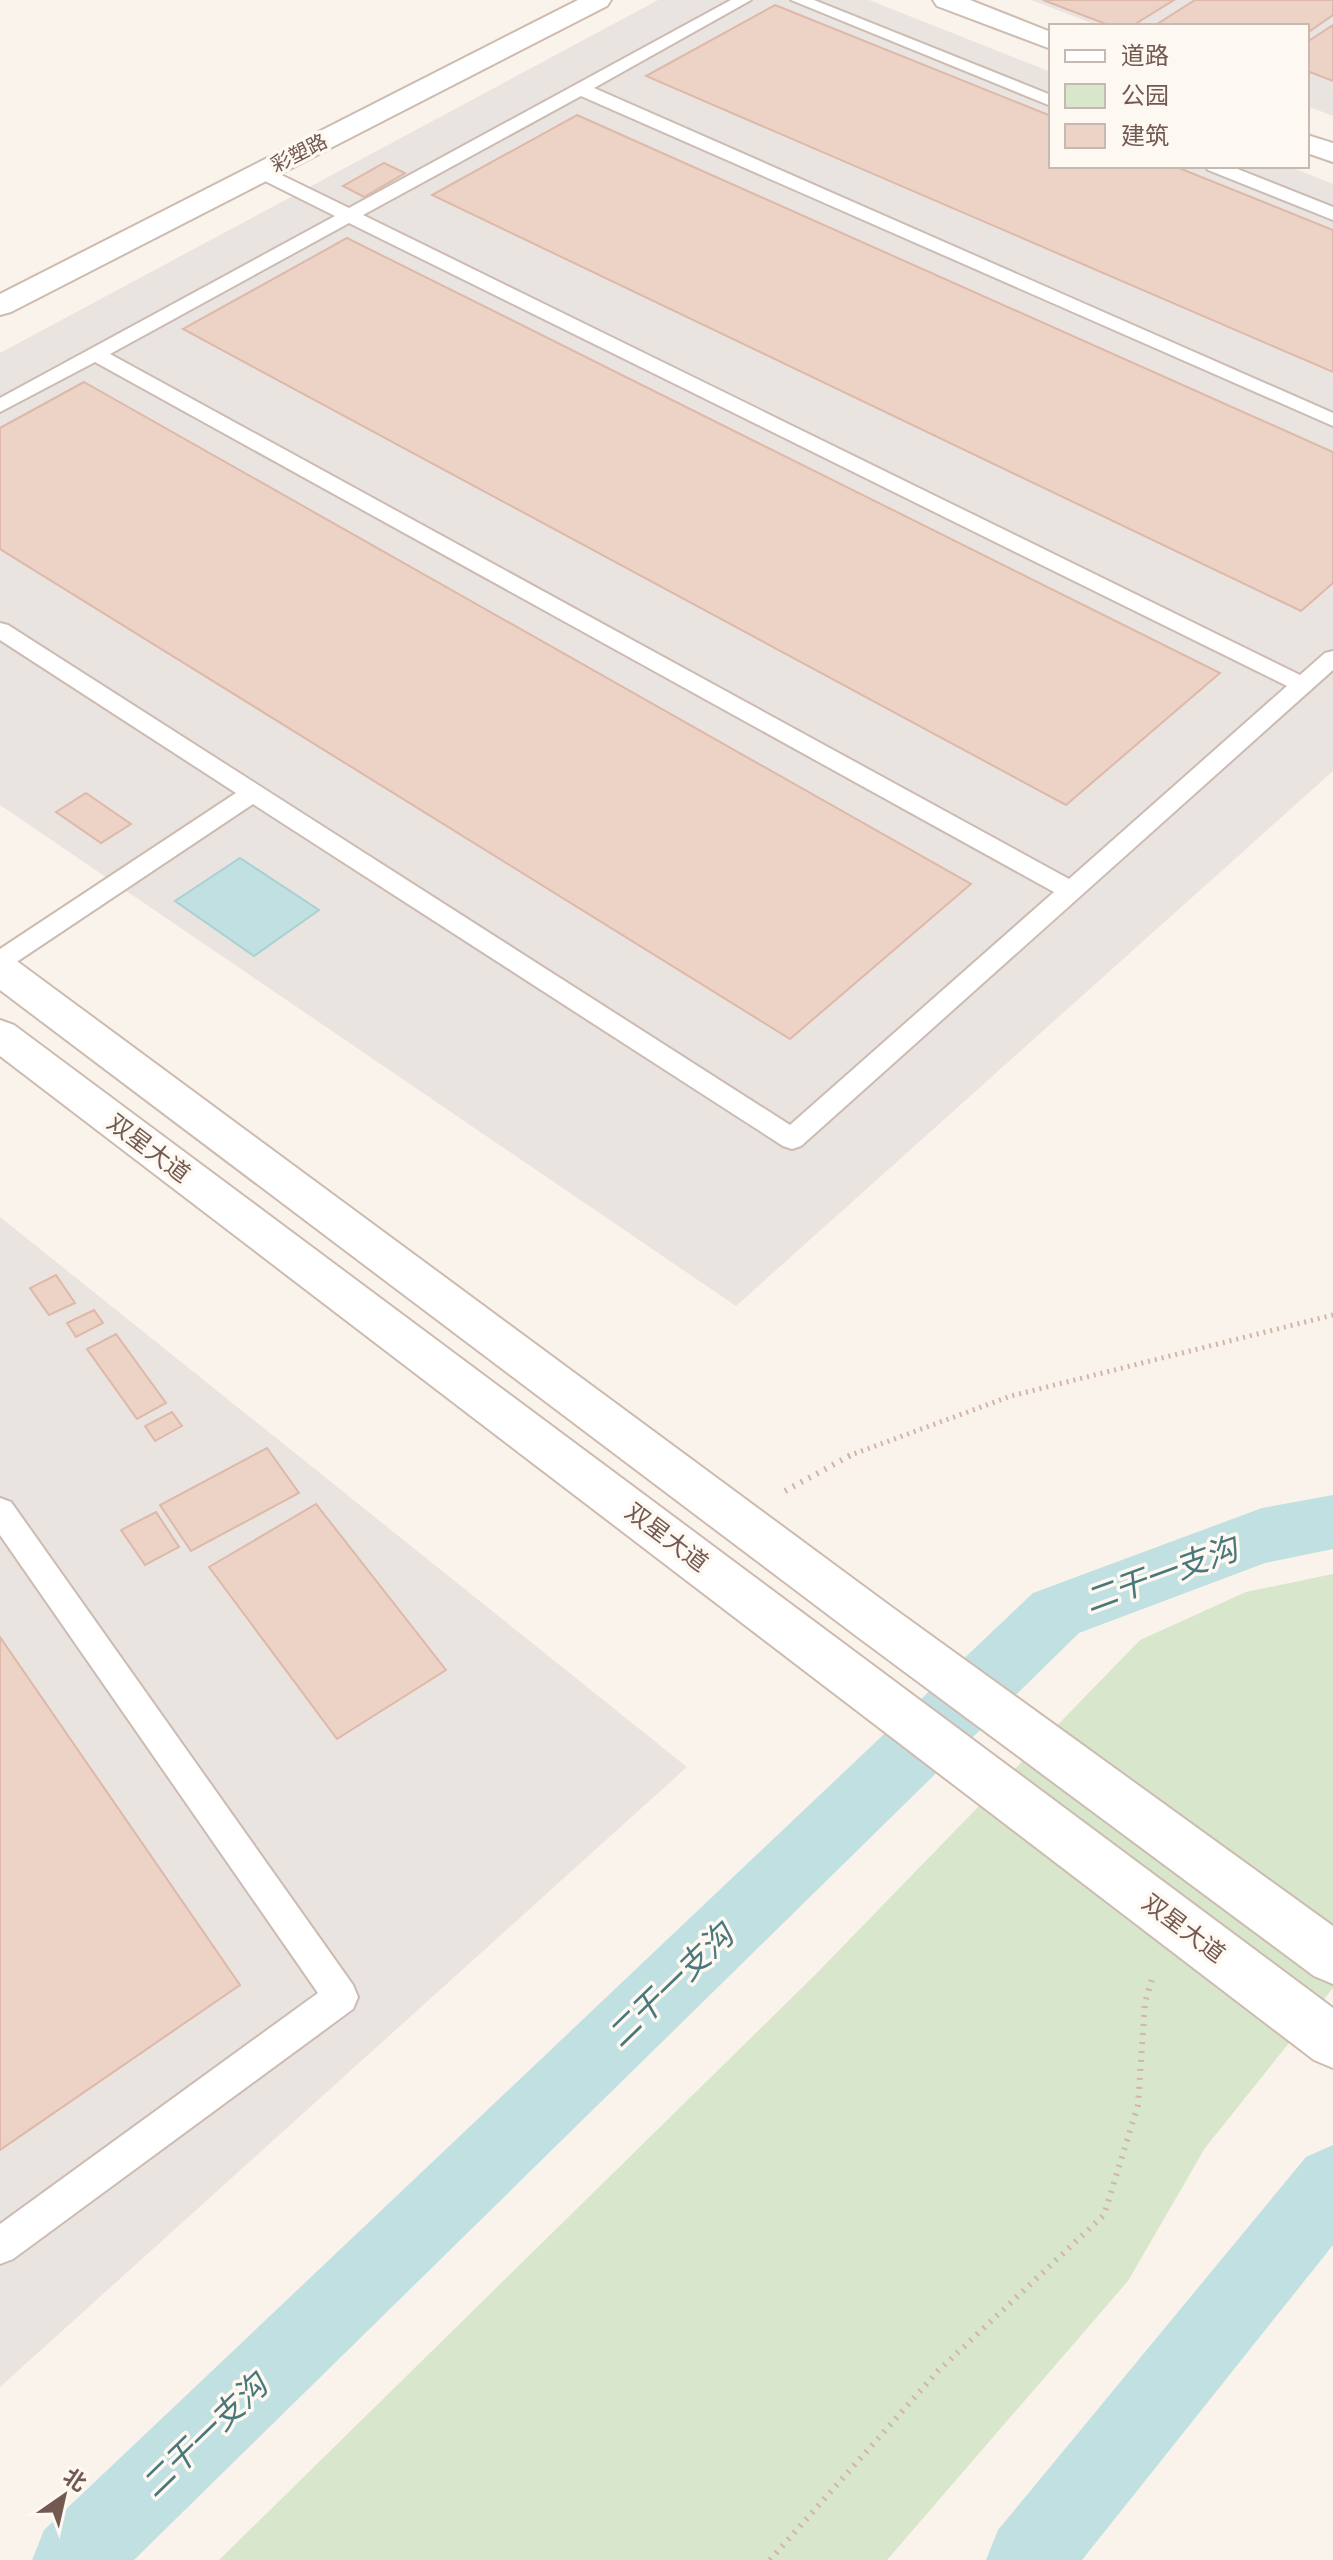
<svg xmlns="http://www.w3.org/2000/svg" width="1333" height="2560" font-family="Raleway,'Noto Sans SC',sans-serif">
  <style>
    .industrial { fill: #eae4e0 }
    .green { fill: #d8e7cb }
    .water { fill: #c1e0e2; stroke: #a9d0d3; stroke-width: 2 }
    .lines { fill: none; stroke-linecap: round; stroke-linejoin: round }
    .canal { fill: #c1e0e2; fill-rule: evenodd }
    .building { fill: #edd2c6; stroke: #deb8a8; stroke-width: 2 }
    .lane-casing { stroke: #ccbbb2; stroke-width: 4 }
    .secondary-casing { stroke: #cebbb0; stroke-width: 4 }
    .path-far1 { stroke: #d2b5a9; stroke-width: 5; stroke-dasharray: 2 5; stroke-linecap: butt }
    .path { stroke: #d2b5a9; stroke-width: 6; stroke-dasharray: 2 7; stroke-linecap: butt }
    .lane { fill: #fff; fill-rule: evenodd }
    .secondary { fill: #fff; fill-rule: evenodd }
    .labels { text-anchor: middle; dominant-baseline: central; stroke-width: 7; stroke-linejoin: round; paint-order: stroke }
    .far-street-label { font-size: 20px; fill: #735a51; stroke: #fdf8f1 }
    .street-label { font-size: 24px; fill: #735a51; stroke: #fdf8f1 }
    .near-water-label { font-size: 32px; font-style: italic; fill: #49787c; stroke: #fdf8f1 }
  </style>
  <rect width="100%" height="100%" fill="#faf3eb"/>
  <!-- industrial -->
  <g class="industrial">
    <path d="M658,0H869L1051,72V166H1288L1333,184V771L736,1306L0,805V353Z"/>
    <path d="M1031,0H1333V116L1307,106V26H1099Z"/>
    <path d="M0,1217L687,1767L0,2387Z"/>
  </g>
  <!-- green -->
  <path class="green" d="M1333,1574V1988L1205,2148L1128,2281L887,2560H219L816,1974L1140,1640L1246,1592Z"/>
  <!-- water -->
  <path class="water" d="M240,858L319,910L254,956L175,901Z"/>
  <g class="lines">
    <!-- canal -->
    <g class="canal">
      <path d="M1333,1495V1549L1265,1563L1079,1633L134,2560H32L44,2530L1033,1593L1262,1508Z"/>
      <path d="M1333,2145V2245L1082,2560H986L998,2530L1306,2157Z"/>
    </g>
  </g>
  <!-- building -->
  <g class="building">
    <path d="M1043,0H1174L1132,26H1111Z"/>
    <path d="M1195,0H1333V15L1307,33V26H1154Z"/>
    <path d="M775,5L1051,116V166H1174L1333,230V372L646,76Z"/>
    <path d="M1333,25V81L1307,71V42Z"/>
    <path d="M577,115L1333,452V583L1301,611L432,195Z"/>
    <path d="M384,163L405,173L364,197L343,186Z"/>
    <path d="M347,238L1220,673L1066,805L183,329Z"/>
    <path d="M84,382L971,884L790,1039L0,549V428Z"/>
    <path d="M86,793L131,824L101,843L56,812Z"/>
    <path d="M56,1275L75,1303L49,1315L30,1288Z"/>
    <path d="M94,1310L103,1323L76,1337L67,1323Z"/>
    <path d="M116,1334L166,1403L137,1419L87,1349Z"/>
    <path d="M172,1412L182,1426L155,1441L145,1426Z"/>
    <path d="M267,1448L299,1493L191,1551L160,1505Z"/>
    <path d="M316,1504L446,1670L337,1739L209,1567Z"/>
    <path d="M156,1512L179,1547L145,1565L121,1530Z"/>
    <path d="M0,1637L240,1985L0,2150Z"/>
  </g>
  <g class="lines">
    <!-- lane casing -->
    <g class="lane-casing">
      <g id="lane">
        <path d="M731,0H751L594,88L1333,413V426L581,96L363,215L1300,675L1325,653L1333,651V670L801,1146L792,1149L783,1146L253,804L9,967L0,970V949L236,793L0,640V623L8,625L790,1125L1054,892L95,362L0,412V398L335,216L255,176L252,172L255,168H267L349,208ZM349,223L1287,686L1069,879L110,354Z"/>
        <path d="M791,0H814L1051,95V106Z"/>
        <path d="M1205,166H1230L1333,207V220L1208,170Z"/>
        <path d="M0,1498L11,1502L353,1985L358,1997L353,2009L13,2259L0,2264V2224L318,1993L0,1535Z"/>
      </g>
    </g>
    <!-- secondary casing -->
    <g class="secondary-casing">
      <g id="secondary">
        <path d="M578,0H611L607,6L11,312L0,315V294Z"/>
        <path d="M933,0H970L1051,32V49L937,6Z"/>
        <path d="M1307,135L1333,143V162L1307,153Z"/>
        <path d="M0,955L14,959L889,1605L1333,1926V1984L1314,1976L855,1635L0,990Z"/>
        <path d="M0,1020L14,1025L1333,2008V2068L1314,2060L0,1056Z"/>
      </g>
    </g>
    <!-- path-far1 -->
    <path class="path-far1" d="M848,1456L1011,1396L1333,1315"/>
    <!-- path -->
    <g class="path">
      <path d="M785,1491L853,1454"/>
      <path d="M770,2560L938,2371L1104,2215L1138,2105L1145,2002L1153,1976"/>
    </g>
    <!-- lane -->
    <use href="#lane" class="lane"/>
    <!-- secondary -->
    <use href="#secondary" class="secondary"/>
  </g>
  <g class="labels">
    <!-- far-street labels -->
    <g class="far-street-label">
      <text transform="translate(299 153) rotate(-27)">彩塑路</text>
    </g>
    <!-- street labels -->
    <g class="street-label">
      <text transform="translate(149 1148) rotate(37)">双星大道</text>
      <text transform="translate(667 1537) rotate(37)">双星大道</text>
      <text transform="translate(1184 1928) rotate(37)">双星大道</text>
    </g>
    <!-- near-water labels -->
    <g class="near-water-label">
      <text transform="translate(1161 1574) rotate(-20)">二干一支沟</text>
      <text transform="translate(670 1985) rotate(-44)">二干一支沟</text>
      <text transform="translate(204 2435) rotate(-44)">二干一支沟</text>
    </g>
  </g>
  <!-- legend -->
  <rect x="1049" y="24" width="260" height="144" fill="#fdf8f1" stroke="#c6b9b1" stroke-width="2"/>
  <rect x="1065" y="50" width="40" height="12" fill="#ffffff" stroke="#c6b9b1" stroke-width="2"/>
  <text x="1121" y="64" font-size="24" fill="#735a51">道路</text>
  <rect x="1065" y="84" width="40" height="24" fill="#d8e7cb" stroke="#c6b9b1" stroke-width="2"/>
  <text x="1121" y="104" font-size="24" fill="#735a51">公园</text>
  <rect x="1065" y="124" width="40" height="24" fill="#edd2c6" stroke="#c6b9b1" stroke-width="2"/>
  <text x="1121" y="144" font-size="24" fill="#735a51">建筑</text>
  <!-- north arrow -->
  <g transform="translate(64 2496) rotate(34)" stroke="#fdf8f1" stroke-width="6" paint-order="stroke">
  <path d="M0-6L14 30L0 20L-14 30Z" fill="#735a51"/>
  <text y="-12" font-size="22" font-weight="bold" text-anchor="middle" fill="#735a51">北</text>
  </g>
</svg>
